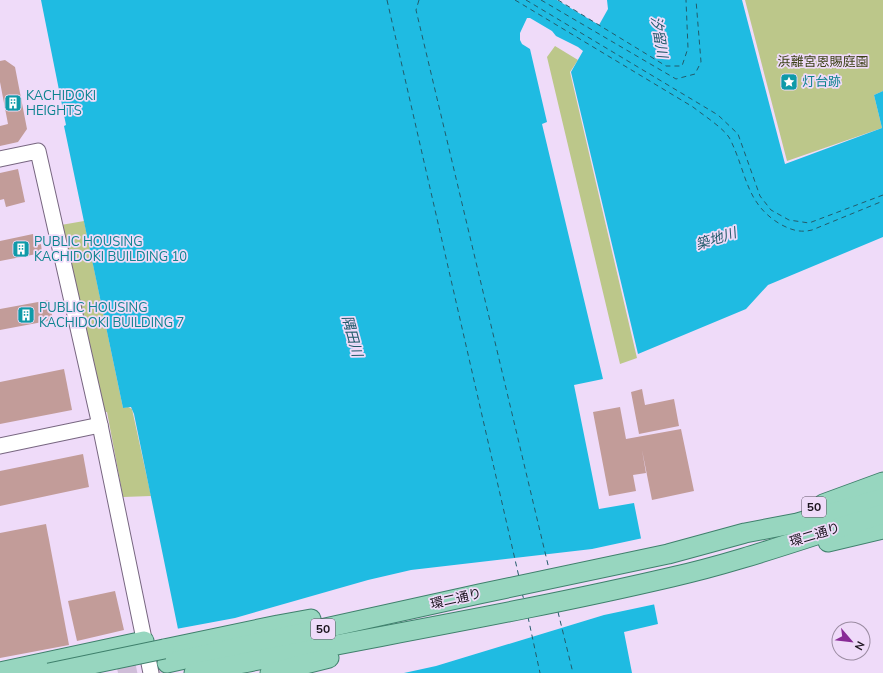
<svg xmlns="http://www.w3.org/2000/svg" width="883" height="673" font-family="'Nunito Sans','Noto Sans JP',sans-serif">
  <style>
    .green { fill: #bcc78a }
    .water { fill: #1fbbe2 }
    .pier { fill: #efdbf9 }
    .lines { fill: none; stroke-linecap: round; stroke-linejoin: round }
    .ferry { stroke: #235b6b; stroke-width: 1; stroke-dasharray: 5 4; stroke-linecap: butt }
    .building { fill: #c29c99 }
    .major-tunnel { stroke: #cfbdd8; stroke-width: 19; stroke-dasharray: 19 10; stroke-linecap: butt }
    .minor-casing { stroke: #776680; stroke-width: 17 }
    .major-casing { stroke: #3f806c; stroke-width: 21 }
    .minor { stroke: #fff; stroke-width: 15 }
    .major { stroke: #97d6bf; stroke-width: 19 }
    .major-bridge-casing { stroke: #3f806c; stroke-width: 21; stroke-linecap: butt }
    .major-bridge { stroke: #97d6bf; stroke-width: 19 }
    .labels { text-anchor: middle; dominant-baseline: central; stroke-width: 3.5; stroke-linejoin: round; paint-order: stroke }
    .shield { fill: #efdbf9; stroke: #5b5060; stroke-width: 1 }
    .shield-label { font-size: 12px; font-weight: bold; fill: #1c151f }
    .park-label { font-size: 13px; fill: #3b4016; stroke: #efdbf9 }
    .culture-label { font-size: 13px; fill: #0d838f; stroke: #efdbf9; text-anchor: start }
    .street-label { font-size: 13px; fill: #1c151f; stroke: #efdbf9 }
    .water-label { font-size: 14px; font-style: italic; fill: #235b6b; stroke: #efdbf9 }
  </style>
  <rect width="100%" height="100%" fill="#efdbf9"/>
  <!-- green -->
  <g class="green">
    <path d="M745,0H883V91L874,95L882,128L787,161Z"/>
    <path d="M555,46L578,60L570,72L637,358L620,364L547,57Z"/>
    <path d="M84,221L123,408L128,407L132,409L151,496L123,497L107,412L101,413L61,225Z"/>
  </g>
  <!-- water -->
  <path class="water" d="M41,0H557L599,25L608,9L607,0H742L785,164L882,128L874,95L883,91V237L768,285L746,309L638,354L571,72L583,51L578,47L556,36L552,31L530,18H527L520,33V40L522,44L530,49L547,122L542,124L603,379L574,385L599,509L634,503L658,624L624,632L632,673H187L134,414L131,407L123,408L64,126L66,125Z"/>
  <!-- pier -->
  <path class="pier" d="M643,538L656,604L604,615L436,666L404,673H185L176,629L235,618L368,580L411,570L592,549Z"/>
  <g class="lines">
    <!-- ferry -->
    <g class="ferry">
      <path d="M387,0L519,577"/>
      <path d="M419,0L416,10L549,569"/>
      <path d="M515,0L693,107C703,115 725,129 730,139C747,173 745,203 780,224C791,230 800,233 812,230L883,201"/>
      <path d="M526,0L718,115L738,134L760,196L771,210L789,220L809,223L883,195"/>
      <path d="M541,0L676,79L695,74L701,62L696,0"/>
      <path d="M558,0L666,66H682L688,48L686,0"/>
      <path d="M522,593L524,600"/>
      <path d="M558,612L573,673"/>
      <path d="M528,617L540,673"/>
    </g>
  </g>
  <!-- building -->
  <g class="building">
    <path d="M5,60L15,67L27,129L18,142L0,146V126L8,124L0,82V61Z"/>
    <path d="M18,169L25,202L6,207L4,199L0,200V173Z"/>
    <path d="M33,234L35,246L41,244L42,253L0,261V241Z"/>
    <path d="M49,300L53,320L0,330V309Z"/>
    <path d="M64,369L72,410L0,424V382Z"/>
    <path d="M642,389L645,405L674,399L679,426L639,434L631,392Z"/>
    <path d="M620,407L626,439L681,429L694,491L652,500L642,450L646,473L633,475L636,491L609,496L593,412Z"/>
    <path d="M83,454L89,487L0,506V471Z"/>
    <path d="M46,524L69,645L0,658V533Z"/>
    <path d="M115,591L124,630L77,641L68,601Z"/>
  </g>
  <g class="lines">
    <!-- major-tunnel -->
    <path class="major-tunnel" d="M118,673L167,663"/>
    <!-- minor casing -->
    <g class="minor-casing">
      <g id="minor">
        <path d="M0,159L38,151L100,425L151,673"/>
        <path d="M0,446L100,425"/>
      </g>
    </g>
    <!-- major casing -->
    <g class="major-casing">
      <g id="major">
        <path d="M823,504L883,482"/>
        <path d="M828,542L883,529"/>
        <path d="M164,649L278,625L311,619"/>
        <path d="M167,663L479,594L668,554L745,533L797,523L883,498"/>
        <path d="M0,672L144,641"/>
        <path d="M194,673C353,640 514,614 672,577C743,561 813,535 883,514"/>
        <path d="M270,673L329,658"/>
      </g>
    </g>
    <!-- minor -->
    <use href="#minor" class="minor"/>
    <!-- major -->
    <use href="#major" class="major"/>
    <!-- major-bridge casing -->
    <g class="major-bridge-casing">
      <path id="major-bridge" d="M49,673L164,649"/>
    </g>
    <!-- major-bridge -->
    <use href="#major-bridge" class="major-bridge"/>
  </g>
  <!-- icons -->
  <defs>
    <g id="sight-square" transform="scale(0.9)"><rect x="-9" y="-9" width="18" height="18" rx="4" fill="#0f9aa8" stroke="#efdbf9"/><path d="M0-6L1.8-2.2L6-1.7L2.9 1.2L3.7 5.4L0 3.3L-3.7 5.4L-2.9 1.2L-6-1.7L-1.8-2.2Z" fill="#fff"/></g>
    <g id="building-square" transform="scale(0.9)"><rect x="-9" y="-9" width="18" height="18" rx="4" fill="#0f9aa8" stroke="#efdbf9"/><path d="M-4-6H4V6H1V3H-1V6H-4ZM-2.5-4.3h1.7v1.8h-1.7ZM.8-4.3h1.7v1.8H.8ZM-2.5-1h1.7V.8h-1.7ZM.8-1h1.7V.8H.8Z" fill="#fff"/></g>
  </defs>
  <g fill-rule="evenodd">
    <use href="#sight-square" x="789" y="82"/>
    <use href="#building-square" x="13" y="103"/>
    <use href="#building-square" x="21" y="249"/>
    <use href="#building-square" x="26" y="315"/>
  </g>
  <g class="labels">
    <!-- shield labels -->
    <g class="shield">
      <rect x="802" y="497" width="24" height="20" rx="3"/>
      <rect x="311" y="619" width="24" height="20" rx="3"/>
    </g>
    <g class="shield-label">
      <text x="814" y="507">50</text>
      <text x="323" y="629">50</text>
    </g>
    <!-- park labels -->
    <g class="park-label">
      <text x="823" y="62">浜離宮恩賜庭園</text>
    </g>
    <!-- culture labels -->
    <g class="culture-label">
      <text x="802" y="82">灯台跡</text>
      <text x="26" y="96">KACHIDOKI<tspan x="26" dy="15">HEIGHTS</tspan></text>
      <text x="34" y="242">PUBLIC HOUSING<tspan x="34" dy="15">KACHIDOKI BUILDING 10</tspan></text>
      <text x="39" y="308">PUBLIC HOUSING<tspan x="39" dy="15">KACHIDOKI BUILDING 7</tspan></text>
    </g>
    <!-- street labels -->
    <g class="street-label">
      <text transform="translate(815 535) rotate(-17)">環二通り</text>
      <text transform="translate(456 599) rotate(-13)">環二通り</text>
    </g>
    <!-- water labels -->
    <g class="water-label">
      <text transform="translate(659 37) rotate(81)">汐留川</text>
      <text transform="translate(716 239) rotate(-18)">築地川</text>
      <text transform="translate(352 336) rotate(75)">隅田川</text>
    </g>
  </g>
  <!-- north arrow -->
  <g transform="translate(851 641) rotate(118)"><circle r="19" fill="#efdbf9" stroke="#9b8ca2"/>
  <path d="M0-3L7 15L0 10L-7 15Z" fill="#882b96"/>
  <text y="-6" font-size="11" font-weight="bold" text-anchor="middle" fill="#1c151f">N</text>
  </g>
</svg>
